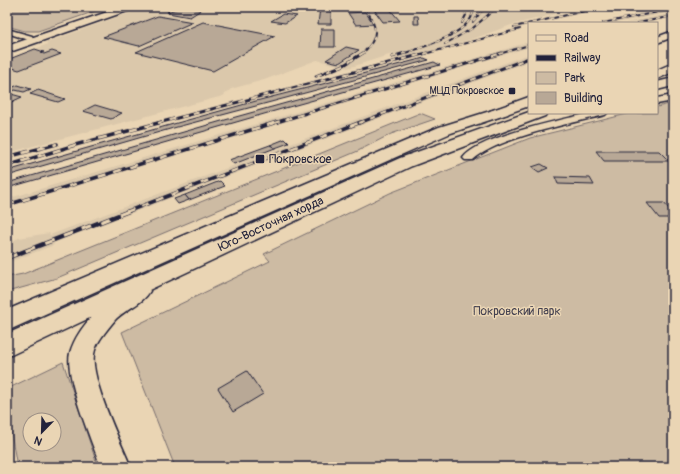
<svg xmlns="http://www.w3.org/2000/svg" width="680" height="474" font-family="Pangolin,sans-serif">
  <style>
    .built { fill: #dbc8ab }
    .green { fill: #cdbba3; stroke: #786e6f; fill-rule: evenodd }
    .building { fill: #b8a896; stroke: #22223b }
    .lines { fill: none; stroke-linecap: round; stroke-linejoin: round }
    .street-casing { stroke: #22223b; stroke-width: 3 }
    .secondary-casing { stroke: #22223b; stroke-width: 3 }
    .primary-casing { stroke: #22223b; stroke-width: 3 }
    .street { fill: #ead5b4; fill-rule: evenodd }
    .secondary { fill: #ead5b4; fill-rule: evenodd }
    .primary { fill: #ead5b4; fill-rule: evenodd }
    .rail-far3-casing { stroke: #22223b; stroke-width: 2 }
    .rail-far2-casing { stroke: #22223b; stroke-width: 3 }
    .rail-far1-casing { stroke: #22223b; stroke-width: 3.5 }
    .rail-casing { stroke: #22223b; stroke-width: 4.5 }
    .rail-far3 { stroke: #ead5b4; stroke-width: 1.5; stroke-dasharray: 4.5; stroke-linecap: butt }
    .rail-far2 { stroke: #ead5b4; stroke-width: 2; stroke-dasharray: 6; stroke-linecap: butt }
    .rail-far1 { stroke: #ead5b4; stroke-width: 2.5; stroke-dasharray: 8; stroke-linecap: butt }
    .rail { stroke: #ead5b4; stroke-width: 3; stroke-dasharray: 10; stroke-linecap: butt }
    .poi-dot { fill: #22223b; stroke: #ead5b4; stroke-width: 1.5 }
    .labels { text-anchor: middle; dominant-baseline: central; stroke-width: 3; stroke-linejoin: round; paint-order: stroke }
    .far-poi-label { font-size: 10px; fill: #22223b; stroke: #ead5b4; text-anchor: end }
    .poi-label { font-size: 12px; fill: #22223b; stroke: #ead5b4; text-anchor: start }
    .street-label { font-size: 12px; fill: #22223b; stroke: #ead5b4 }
    .park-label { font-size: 12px; fill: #444150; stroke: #ead5b4 }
  </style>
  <rect width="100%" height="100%" fill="#ead5b4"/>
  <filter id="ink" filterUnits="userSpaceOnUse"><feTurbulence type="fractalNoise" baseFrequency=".025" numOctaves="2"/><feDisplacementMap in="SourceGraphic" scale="8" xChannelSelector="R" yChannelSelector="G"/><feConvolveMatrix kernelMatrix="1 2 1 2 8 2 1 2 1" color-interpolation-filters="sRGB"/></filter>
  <g filter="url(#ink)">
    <!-- built -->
    <g class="built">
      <path d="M145,7H585L511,25L467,41L404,59L392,54L348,68L317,60L264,80L231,89L223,96L7,153V60L48,44L45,43Z"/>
      <path d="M673,9V12L616,23H600Z"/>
      <path d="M673,13V17L646,23H625Z"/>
      <path d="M529,42V47L7,207V199Z"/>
      <path d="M529,54V61L53,243L54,245L7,263V243L19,238L49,233L50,235Z"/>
    </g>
    <!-- green -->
    <g class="green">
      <path d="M7,7H107L38,31H25L7,26Z"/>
      <path d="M673,103V467H175L122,332L270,261L264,254L390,193L530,138L631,113H657V107Z"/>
      <path d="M420,113L435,119L391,134L358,151L57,278L7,292V277L23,274Z"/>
      <path d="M63,362L98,467H17L7,409V389ZM30,420H54V444H30Z"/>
    </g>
    <!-- building -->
    <g class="building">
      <path d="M182,7H198L195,9L201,10L190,17L168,13H170L167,12Z"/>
      <path d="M289,7H300L312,9L307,12L287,9Z"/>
      <path d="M372,7H388L400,21L383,22Z"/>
      <path d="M320,8H331V24H318Z"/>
      <path d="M365,12L374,24L356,25L348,13Z"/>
      <path d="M283,14L297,16L285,23L271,21Z"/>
      <path d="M158,16L193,22L139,46L103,37Z"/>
      <path d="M414,16H418L419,24H414Z"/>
      <path d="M203,22L275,36L213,71L136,52Z"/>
      <path d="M321,29H335V47H320Z"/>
      <path d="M346,47L359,50L339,63L326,60Z"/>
      <path d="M35,49L44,52L41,53L44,54L52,51L61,54L19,70L9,67L12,66L7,65V60Z"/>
      <path d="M424,58L429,60L177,127L7,176V171L91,147L256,101Z"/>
      <path d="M434,62L440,65L285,108L7,188V183L232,118Z"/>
      <path d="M18,85L31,89L24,92L15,90L7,94V90Z"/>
      <path d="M38,90L65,99L58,102L30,94Z"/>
      <path d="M11,94L22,97L7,104V95Z"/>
      <path d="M95,105L122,113L111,119L83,111Z"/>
      <path d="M285,139L289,143L275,148L270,145Z"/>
      <path d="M270,145L275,148L234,164L229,160Z"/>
      <path d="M596,151H659L669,161H604Z"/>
      <path d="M541,164L548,168L539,172L532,167Z"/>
      <path d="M555,177L590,178L594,185L558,184Z"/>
      <path d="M220,181L225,186L189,200L185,195Z"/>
      <path d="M185,195L189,200L178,204L174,199Z"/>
      <path d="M647,203H664L673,214V218H659Z"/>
      <path d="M247,371L263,394L233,412L218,388Z"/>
    </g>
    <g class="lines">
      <!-- street casing -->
      <g class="street-casing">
        <g id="street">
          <path d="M7,29L32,36L33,38L29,40L7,33Z"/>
          <path d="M673,95V101L657,104V98Z"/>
          <path d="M590,113H607L605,115C573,123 496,138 473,160H465L463,158C479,136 562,120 590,113Z"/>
        </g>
      </g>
      <!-- secondary casing -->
      <g class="secondary-casing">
        <g id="secondary">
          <path d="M122,7H134L133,9L7,53V46Z"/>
          <path d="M673,31V37L657,43V37Z"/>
          <path d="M673,78V86L657,90V82Z"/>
          <path d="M529,97V106L495,118L490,117L488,114L490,111Z"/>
          <path d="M139,283L147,285L150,291C143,304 125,309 115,320C107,330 96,342 94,354C90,379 120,441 131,467H101C92,442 64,376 70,353C74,338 83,327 92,316C105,301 120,289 139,283Z"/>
        </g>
      </g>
      <!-- primary casing -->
      <g class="primary-casing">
        <g id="primary">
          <path d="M673,63V72L657,79V70Z"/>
          <path d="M503,107L508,108L510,111L508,114L451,133L394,158L7,331V310L439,127Z"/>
          <path d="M529,112L547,113L545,116L412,166L7,357V334L400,158Z"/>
        </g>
      </g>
      <!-- street -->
      <use href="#street" class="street"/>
      <!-- secondary -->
      <use href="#secondary" class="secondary"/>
      <!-- primary -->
      <use href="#primary" class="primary"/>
      <!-- rail-far3 casing -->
      <g class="rail-far3-casing">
        <g id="rail-far3">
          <path d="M473,22L485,7"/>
          <path d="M462,23L466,15L465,7"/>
          <path d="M603,23L673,9"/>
          <path d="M638,23L673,16"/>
          <path d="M514,27L602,7"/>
          <path d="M445,44L473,28L497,7"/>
          <path d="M362,54C381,36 377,27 365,7"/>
          <path d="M402,54C418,49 480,31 472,7"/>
          <path d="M424,54L520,29"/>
          <path d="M499,54L529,45"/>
        </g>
      </g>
      <!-- rail-far2 casing -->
      <g class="rail-far2-casing">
        <g id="rail-far2">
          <path d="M392,57L405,53"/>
          <path d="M316,76L344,65L363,53"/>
          <path d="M158,123L427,53"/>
          <path d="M274,123L502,53"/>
          <path d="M359,123L529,58"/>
        </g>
      </g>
      <!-- rail-far1 casing -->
      <g class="rail-far1-casing">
        <g id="rail-far1">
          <path d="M7,157L57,144"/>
          <path d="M7,166L75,145L162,122"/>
          <path d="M7,205L277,122"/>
          <path d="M126,212L361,122"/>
        </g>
      </g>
      <!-- rail casing -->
      <g class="rail-casing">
        <path id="rail" d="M7,258L129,211"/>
      </g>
      <!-- rail-far3 -->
      <use href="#rail-far3" class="rail-far3"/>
      <!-- rail-far2 -->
      <use href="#rail-far2" class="rail-far2"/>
      <!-- rail-far1 -->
      <use href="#rail-far1" class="rail-far1"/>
      <!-- rail -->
      <use href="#rail" class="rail"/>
    </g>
  </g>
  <!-- markers -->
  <g class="poi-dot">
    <rect x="508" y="87" width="8" height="8" rx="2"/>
    <rect x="255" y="154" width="10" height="10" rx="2"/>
  </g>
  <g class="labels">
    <!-- far-poi labels -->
    <g class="far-poi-label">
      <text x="504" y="91">МЦД Покровское</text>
    </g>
    <!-- poi labels -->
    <g class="poi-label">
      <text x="269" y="159">Покровское</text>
    </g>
    <!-- street labels -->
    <g class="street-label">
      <text transform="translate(271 224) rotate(-25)">Юго-Восточная хорда</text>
    </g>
    <!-- park labels -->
    <g class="park-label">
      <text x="517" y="311">Покровский парк</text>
    </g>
  </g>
  <!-- margin -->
  <rect width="680" height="474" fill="none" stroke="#ead5b4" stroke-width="24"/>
  <rect x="12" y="12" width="656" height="450" fill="none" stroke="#22223b" stroke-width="1.5" filter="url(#ink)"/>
  <!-- legend -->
  <rect x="528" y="22" width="130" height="92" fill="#ead5b4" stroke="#9a8d84"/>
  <rect x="536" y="35" width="20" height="6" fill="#ead5b4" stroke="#9a8d84"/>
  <text x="564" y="42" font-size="12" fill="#22223b">Road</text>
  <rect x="536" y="55" width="20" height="6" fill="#22223b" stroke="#9a8d84"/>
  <text x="564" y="62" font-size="12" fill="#22223b">Railway</text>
  <rect x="536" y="72" width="20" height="12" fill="#cdbba3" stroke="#9a8d84"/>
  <text x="564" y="82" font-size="12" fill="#22223b">Park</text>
  <rect x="536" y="92" width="20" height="12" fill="#b8a896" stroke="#9a8d84"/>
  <text x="564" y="102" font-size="12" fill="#22223b">Building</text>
  <!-- north arrow -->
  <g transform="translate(42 432) rotate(203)"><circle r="19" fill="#ead5b4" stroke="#9a8d84"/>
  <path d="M0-3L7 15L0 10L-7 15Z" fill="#22223b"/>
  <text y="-6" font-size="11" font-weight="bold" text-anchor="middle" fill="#22223b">N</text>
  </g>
</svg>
